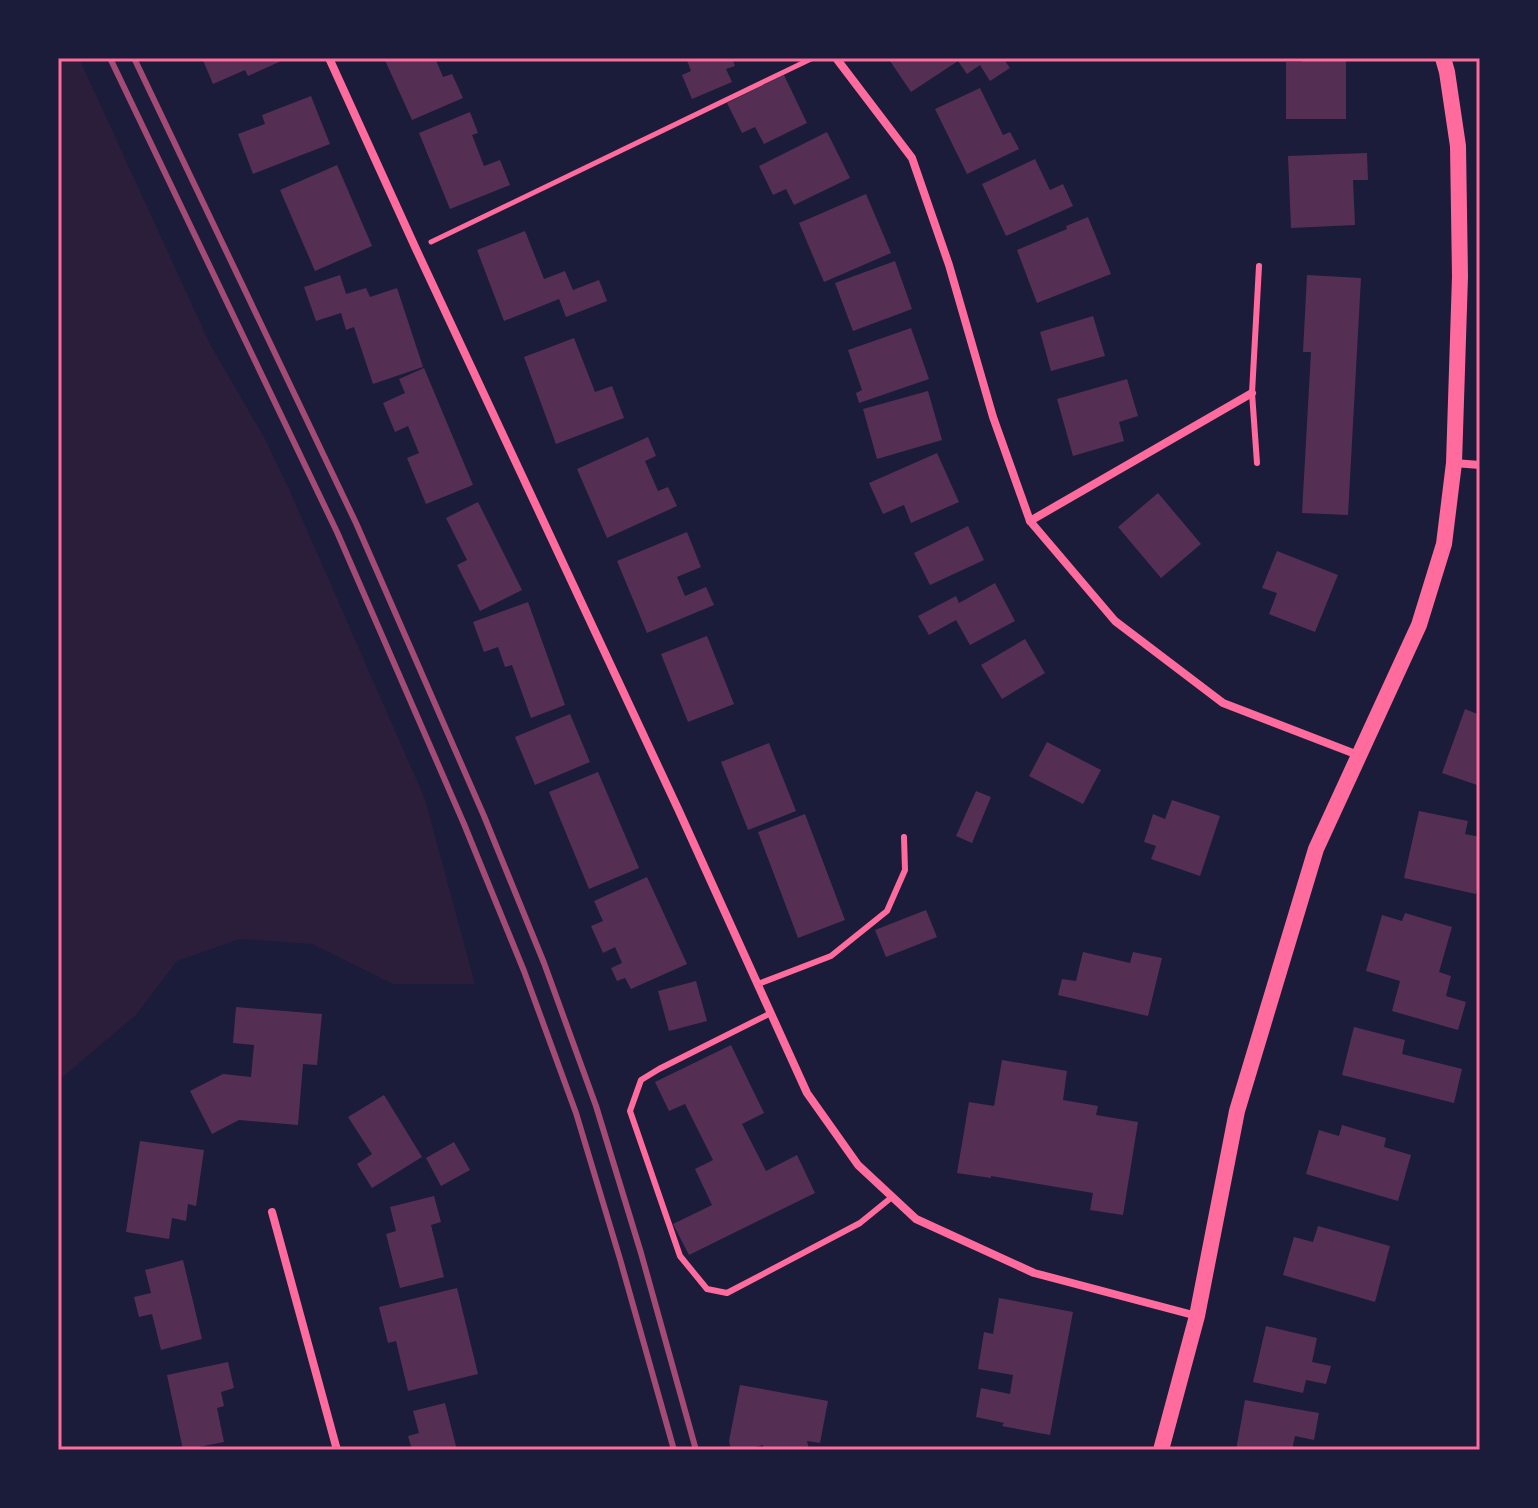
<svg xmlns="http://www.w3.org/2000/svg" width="1538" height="1508" font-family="Jost,sans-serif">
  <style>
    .green { fill: #2a1e3b }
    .building { fill: #542f53 }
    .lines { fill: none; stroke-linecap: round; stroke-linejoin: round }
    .path { stroke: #ff6b9d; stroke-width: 5 }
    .service { stroke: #ff6b9d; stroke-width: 6 }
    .minor { stroke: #ff6b9d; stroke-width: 8 }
    .secondary { stroke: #ff6b9d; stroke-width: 16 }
    .rail { stroke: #a44b75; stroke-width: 6 }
    .neatline { fill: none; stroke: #ff6b9d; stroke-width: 3 }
  </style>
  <rect width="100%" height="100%" fill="#1b1b3a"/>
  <!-- green -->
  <path class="green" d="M58,58H79L210,344L265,439L289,489L425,799L475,984H393L312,944L240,939L177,961L136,1015L58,1081Z"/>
  <!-- building -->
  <g class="building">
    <path d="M202,58H288L248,76L245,70L213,84Z"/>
    <path d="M384,58H435L443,77L452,74L463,98L412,120Z"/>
    <path d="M686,58H732L735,66L726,69L732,82L692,99L682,75L691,71Z"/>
    <path d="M888,58H1003L1010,68L990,81L980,65L967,74L958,61L911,92Z"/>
    <path d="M1302,58H1346V119H1286V62H1302Z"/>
    <path d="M784,75L807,123L764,144L755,127L742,133L727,103Z"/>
    <path d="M980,88L1003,135L1010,132L1019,149L967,174L935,109Z"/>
    <path d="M311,96L330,144L253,174L238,134L265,124L262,115Z"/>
    <path d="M470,112L478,133L472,135L484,166L500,160L510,185L450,209L419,133Z"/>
    <path d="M827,132L850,178L794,205L786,189L773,195L759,166Z"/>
    <path d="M1367,153L1368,180H1353L1355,225L1291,228L1288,156Z"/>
    <path d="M1035,159L1050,190L1063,184L1073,206L1006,236L982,184Z"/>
    <path d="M337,165L372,246L315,271L280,190Z"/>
    <path d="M866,194L891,253L824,282L799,223Z"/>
    <path d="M1088,217L1111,274L1037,303L1017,250L1067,229L1066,226Z"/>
    <path d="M525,231L544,279L565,271L573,290L599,280L607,301L566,317L559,299L504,321L477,250Z"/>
    <path d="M895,261L912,309L853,331L835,283Z"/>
    <path d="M340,275L346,294L366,288L370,297L397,288L423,367L373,384L354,327L346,330L341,313L316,321L304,287Z"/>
    <path d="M1307,275L1361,278L1348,515L1302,513L1311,352H1303Z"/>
    <path d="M1093,316L1105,356L1051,371L1040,332Z"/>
    <path d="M911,328L929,379L859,403L856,393L862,390L848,350Z"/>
    <path d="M574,338L595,392L612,386L624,418L556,444L524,357Z"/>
    <path d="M424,368L473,485L426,504L407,458L419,453L408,426L395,432L383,403L405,393L399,379Z"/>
    <path d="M1127,379L1138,416L1119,422L1124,441L1073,456L1057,399Z"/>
    <path d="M928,391L942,440L877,459L863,409Z"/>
    <path d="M648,437L656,456L645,461L658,491L668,487L677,506L607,538L577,469Z"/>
    <path d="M937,453L959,502L911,523L904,505L883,514L869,483Z"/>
    <path d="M1158,493L1201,544L1161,578L1118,527Z"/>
    <path d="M478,502L522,590L480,611L457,565L467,560L446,518Z"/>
    <path d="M968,526L984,560L930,585L914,553Z"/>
    <path d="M687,532L701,567L677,577L685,596L706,587L714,605L647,633L617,561Z"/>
    <path d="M1277,551L1338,575L1315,632L1269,614L1277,593L1262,588Z"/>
    <path d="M995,583L1015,621L970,645L956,620L929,635L918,616L956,596L959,603Z"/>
    <path d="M528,602L565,705L531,718L512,665L505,667L498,647L484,652L473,622Z"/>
    <path d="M707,636L734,704L688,722L661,654Z"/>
    <path d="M1025,639L1045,673L1002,699L981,665Z"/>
    <path d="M1465,709L1480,715V786L1442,773Z"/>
    <path d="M570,714L590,762L535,785L515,737Z"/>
    <path d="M1047,742L1101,770L1083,804L1029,776Z"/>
    <path d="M769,743L796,811L748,830L721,762Z"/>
    <path d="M598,772L639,868L589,889L549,792Z"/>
    <path d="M976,791L991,797L972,843L956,836Z"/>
    <path d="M1172,800L1220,816L1200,876L1151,859L1156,846L1144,842L1153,814L1165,819Z"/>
    <path d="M1419,811L1468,821L1465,834L1480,837V873L1476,894L1404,878Z"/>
    <path d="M805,814L845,920L798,938L758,832Z"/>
    <path d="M647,877L687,964L631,989L625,978L617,981L611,968L622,963L615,947L603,953L591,926L603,921L594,901Z"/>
    <path d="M926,910L937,937L886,957L875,930Z"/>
    <path d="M1405,913L1452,927L1439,972L1451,976L1446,996L1466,1002L1458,1030L1392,1011L1400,981L1366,971L1382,915L1402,921Z"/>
    <path d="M1083,952L1130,963L1133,952L1162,958L1148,1016L1058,995L1062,979L1076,981Z"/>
    <path d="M696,981L707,1021L669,1031L658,991Z"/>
    <path d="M236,1007L322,1014L317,1065L303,1064L298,1125L239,1120L212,1134L190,1091L223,1074L251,1077L254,1045L233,1043Z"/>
    <path d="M1354,1027L1405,1040L1402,1054L1462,1069L1454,1103L1342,1075Z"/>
    <path d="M731,1045L764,1113L742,1124L766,1171L797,1155L815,1193L689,1255L673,1224L712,1205L695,1169L713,1160L685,1104L669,1111L655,1082Z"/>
    <path d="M1002,1060L1067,1071L1063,1100L1098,1106L1096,1115L1138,1122L1123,1215L1090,1210L1093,1193L991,1176V1178L957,1173L969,1102L994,1106Z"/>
    <path d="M384,1095L422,1157L372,1188L357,1164L372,1154L348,1117Z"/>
    <path d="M1342,1125L1386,1138L1384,1147L1411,1155L1398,1201L1306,1174L1319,1130L1339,1136Z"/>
    <path d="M140,1141L204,1150L196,1206L188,1204L186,1221L172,1218L169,1239L126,1232Z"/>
    <path d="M454,1142L470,1170L441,1186L426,1158Z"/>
    <path d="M434,1196L441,1222L431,1225L444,1277L400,1288L386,1234L396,1231L390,1207Z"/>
    <path d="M1318,1226L1390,1246L1375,1302L1283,1275L1294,1237L1313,1242Z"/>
    <path d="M183,1260L202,1339L161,1350L152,1314L139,1317L134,1297L151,1293L145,1270Z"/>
    <path d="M457,1288L478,1374L408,1391L396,1341L388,1343L379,1307Z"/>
    <path d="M999,1298L1073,1312L1050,1435L1002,1426L1004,1423L976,1417L981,1388L1010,1394L1013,1375L978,1369L984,1332L993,1334Z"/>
    <path d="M1266,1326L1317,1338L1312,1362L1331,1366L1326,1384L1306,1380L1303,1393L1253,1382Z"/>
    <path d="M228,1362L234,1388L221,1392L224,1406L217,1408L224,1442L183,1450L167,1375Z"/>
    <path d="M740,1385L828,1401L820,1443L807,1441L809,1450H764L763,1445L744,1450H731L729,1441Z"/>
    <path d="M1245,1400L1319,1413L1314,1440L1295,1436L1292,1450H1236Z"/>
    <path d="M445,1403L457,1450H412L408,1436L419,1433L413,1411Z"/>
  </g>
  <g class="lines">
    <!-- path -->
    <path class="path" d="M431,242L813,58"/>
    <!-- service -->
    <g class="service">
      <path d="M1257,463L1252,393L1259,266"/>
      <path d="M758,984L831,956L887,911L905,870L904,837"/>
      <path d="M771,1013L659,1069L641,1080L630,1111L680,1256L707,1289L727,1293L860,1223L892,1197"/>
    </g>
    <!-- minor -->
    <g class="minor">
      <path d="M329,58L416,249L679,811L807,1093L858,1165L916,1219L1034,1273L1197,1316"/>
      <path d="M836,58L912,158L949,265L993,417L1030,521L1115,621L1223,703L1358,755"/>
      <path d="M1454,463L1480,465"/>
      <path d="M1030,521L1252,393"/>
      <path d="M272,1212L337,1450"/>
    </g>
    <!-- secondary -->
    <path class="secondary" d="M1161,1450L1197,1316L1237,1111L1316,849L1419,625L1444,544L1454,463L1460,276L1458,146L1447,72L1443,58"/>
    <!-- rail -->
    <g class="rail">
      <path d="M110,58L337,532L464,824L524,971L576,1113L620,1259L674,1450"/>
      <path d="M134,58L356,523L484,816L544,963L596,1106L641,1253L696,1450"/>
    </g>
  </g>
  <!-- border -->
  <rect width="1538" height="1508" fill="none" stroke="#1b1b3a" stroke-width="120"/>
  <rect x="60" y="60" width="1418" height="1388" class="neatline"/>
</svg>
